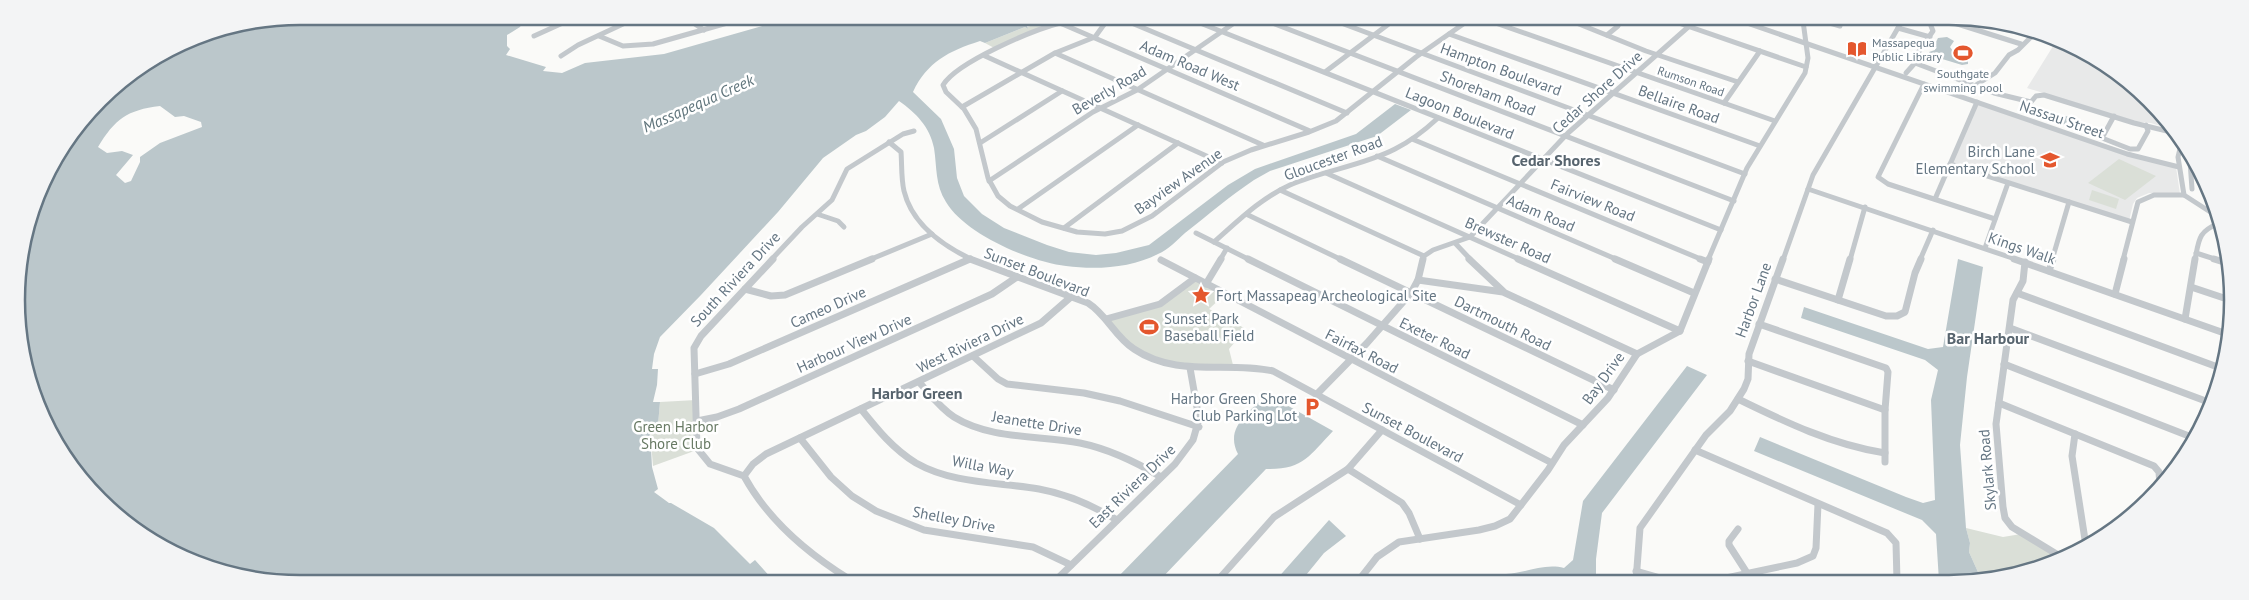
<svg xmlns="http://www.w3.org/2000/svg" width="2249" height="600" font-family="'PT Sans',sans-serif">
  <style>
    .built { fill: #e8e9e9 }
    .green { fill: #dadfd7 }
    .water { fill: #bbc7cb; fill-rule: evenodd }
    .lines { fill: none; stroke-linecap: round; stroke-linejoin: round }
    .minor-far1 { stroke: #c3c8cc; stroke-width: 5 }
    .minor { stroke: #c3c8cc; stroke-width: 7 }
    .labels { text-anchor: middle; dominant-baseline: central; stroke-width: 5; stroke-linejoin: round; paint-order: stroke }
    .far-poi-label { font-size: 12px; fill: #657683; stroke: #fff; text-anchor: start }
    .far-street-label { font-size: 12px; fill: #657683; stroke: #fff }
    .street-label { font-size: 15px; fill: #657683; stroke: #fff }
    .poi-label { font-size: 15px; fill: #657683; stroke: #fff; text-anchor: end }
    .park-label { font-size: 15px; fill: #687a64; stroke: #fff }
    .water-label { font-size: 16px; font-style: italic; fill: #60757c; stroke: #fff }
    .neighbourhood-label { font-size: 16px; font-weight: bold; fill: #57646e; stroke: #fff }
    .rim { fill: none; stroke: #657683; stroke-width: 2.5 }
  </style>
  <rect width="100%" height="100%" fill="#fafaf8"/>
  <!-- built -->
  <g class="built">
    <path d="M2055,43L2106,64L2173,130L2151,123L2137,122L2027,88Z"/>
    <path d="M1977,103L2176,167L2180,194L2149,193L2137,198L2133,204L2129,221L1951,164Z"/>
  </g>
  <!-- green -->
  <g class="green">
    <path d="M1053,19H1077L1066,24L1059,22L996,49L985,43L1025,27L1028,29L1027,27Z"/>
    <path d="M2119,159L2156,176L2125,200L2088,183Z"/>
    <path d="M2092,190L2119,199L2116,209L2089,200Z"/>
    <path d="M1196,281L1224,295L1209,309L1246,329L1229,349L1233,365L1191,367L1159,360L1127,342L1109,320L1163,304Z"/>
    <path d="M696,400L697,450L653,466L650,430L658,425L660,402Z"/>
    <path d="M1966,528L2003,537L2021,534L2062,558L1982,581L1969,552L1970,543Z"/>
  </g>
  <!-- water -->
  <g class="water">
    <path d="M300,16L530,17L525,18L520,27L507,35V46L510,49L506,55L546,67L543,71L562,73L585,63L664,54L766,25L782,18L1053,19L1027,26L1028,29L1025,27L985,43L980,41C949,51 927,62 913,92L941,119L954,149L957,178L964,196L982,214L1004,228L1047,245L1069,252L1096,255L1116,253L1149,245L1228,185L1255,169L1356,134L1395,104L1411,110L1377,136L1270,171L1254,180C1230,196 1208,215 1185,233C1177,240 1168,250 1158,254C1131,268 1096,270 1066,266C1030,262 965,234 946,202C935,185 937,167 934,148C930,127 916,113 899,101L885,117L866,131L856,135L823,158L778,212L701,295L660,337L654,354L652,369H658L657,385L653,402H660L658,425L650,430L652,467L658,489L654,492L669,503H671L714,528L750,564L755,560L772,579L245,578L143,536L75,473L26,374L17,281L46,174L113,87L192,38ZM160,106L175,117L184,116L201,122L202,127L160,143L140,157V162L131,181L125,183L116,175L133,155L122,151L107,153L98,147C115,119 127,110 160,106Z"/>
    <path d="M1947,37L1954,41L1950,47L1956,55L1968,60V64L1962,65L1929,55V52L1935,50V44L1938,38Z"/>
    <path d="M2043,110L2073,118L2074,122L2072,125L2060,124L2036,114Z"/>
    <path d="M1958,259L1983,267L1967,377L1960,445L1966,528L1970,543L1969,552L1982,581H1939L1936,534L1922,520L1754,451L1760,437L1906,497L1923,503L1935,500L1931,400L1938,370L1925,360L1801,318L1804,307L1928,349L1943,347Z"/>
    <path d="M1687,366L1707,375L1602,513L1596,559V581L1453,580L1461,577L1478,576L1479,578C1489,574 1496,575 1506,574C1526,573 1544,563 1564,568L1573,560L1583,501Z"/>
    <path d="M1267,394L1333,431C1309,456 1303,470 1266,469L1160,580H1115L1238,454C1224,427 1250,412 1267,394Z"/>
    <path d="M1329,520L1346,536L1324,553L1302,580H1276Z"/>
  </g>
  <g class="lines">
    <!-- minor-far1 -->
    <g class="minor-far1">
      <path d="M684,17L704,30"/>
      <path d="M1122,19L1347,113"/>
      <path d="M1190,19L1721,230"/>
      <path d="M1262,19L1734,201"/>
      <path d="M1333,20L1745,174"/>
      <path d="M1487,20L1775,121"/>
      <path d="M1569,20L1646,51L1738,82"/>
      <path d="M1673,21L1806,67"/>
      <path d="M1741,21L2127,154L2179,167"/>
      <path d="M1823,21L1840,26"/>
      <path d="M1933,21L1931,26L1933,31L1913,60L1915,63L1994,93L2031,102L2036,96L2044,95L2134,123L2175,133"/>
      <path d="M1948,21L2021,44"/>
      <path d="M1898,28L1930,37"/>
      <path d="M1449,34L1760,146"/>
      <path d="M1607,35L1618,26"/>
      <path d="M534,36L576,17"/>
      <path d="M599,36L623,46L653,44L745,18"/>
      <path d="M1055,53L1263,145"/>
      <path d="M561,56L578,45L638,17"/>
      <path d="M985,56L1222,163"/>
      <path d="M1325,72L1394,20"/>
      <path d="M1906,73L1915,63"/>
      <path d="M1924,84L1878,177L1888,184L1995,219"/>
      <path d="M1976,85L1995,73L2009,55L2018,50L2034,34"/>
      <path d="M1724,103L1760,51"/>
      <path d="M962,107L1055,53L1095,37L1108,19"/>
      <path d="M2114,116L2102,138L2130,149H2138L2148,131L2146,125"/>
      <path d="M1310,131L1060,23C1033,30 957,62 943,85L946,92L964,109L976,129L988,178L998,196L1010,206L1042,222L1077,232L1105,234L1122,231L1152,216L1223,162L1251,150L1309,132L1336,121L1416,57L1469,20"/>
      <path d="M1412,139L1703,260"/>
      <path d="M2182,140L2178,157L2184,195L2215,215"/>
      <path d="M889,142L901,152C902,165 901,178 904,191C912,224 943,246 973,260"/>
      <path d="M980,143L1062,91"/>
      <path d="M1377,156L1618,260"/>
      <path d="M2190,161L2192,189"/>
      <path d="M1950,164L2132,222"/>
      <path d="M1326,173L1521,260"/>
      <path d="M989,181L1093,112L1137,90L1240,19"/>
      <path d="M1808,189L2018,260"/>
      <path d="M1280,190L1424,256"/>
      <path d="M1935,199L1977,102"/>
      <path d="M1018,209L1138,125"/>
      <path d="M817,214L838,221L844,227"/>
      <path d="M1246,214L1342,260"/>
      <path d="M1064,228L1178,143"/>
      <path d="M1196,233L1250,260"/>
      <path d="M1214,242C1238,221 1261,198 1290,185C1324,170 1362,166 1395,149C1411,141 1425,130 1438,118"/>
      <path d="M1455,243L1471,260"/>
      <path d="M1985,248L2008,183"/>
      <path d="M2196,253L2218,260"/>
      <path d="M771,260L802,227L832,200L847,169L903,134L914,131"/>
      <path d="M869,260L932,234"/>
      <path d="M968,260L970,259"/>
      <path d="M1220,260L1227,248"/>
      <path d="M1423,260L1424,256L1433,250L1470,237L1568,133L1695,21"/>
      <path d="M1708,260L1747,168L1805,73L1808,58L1803,21"/>
      <path d="M1783,260L1813,175L1902,21"/>
      <path d="M1850,260L1865,207"/>
      <path d="M1920,260L1933,230"/>
      <path d="M2052,260L2069,202"/>
      <path d="M2123,260L2138,202L2154,195H2184"/>
      <path d="M2195,260C2199,239 2198,232 2219,223"/>
    </g>
    <!-- minor -->
    <g class="minor">
      <path d="M773,259L701,336L694,348L697,448L710,464L744,476C768,520 807,553 849,579"/>
      <path d="M970,259L1088,303C1107,315 1115,337 1134,349C1177,378 1226,361 1273,371L1521,505"/>
      <path d="M1248,259L1583,425"/>
      <path d="M1340,259L1614,390"/>
      <path d="M1469,259L1503,291"/>
      <path d="M1518,259L1680,331"/>
      <path d="M1615,259L1694,293"/>
      <path d="M1700,259L1708,262"/>
      <path d="M2014,259L2227,334"/>
      <path d="M2214,259L2227,263"/>
      <path d="M1161,260L1552,463"/>
      <path d="M2025,262L2023,281L2013,300L1996,424L2003,507L2005,518L2012,527L2063,558"/>
      <path d="M2049,271L2053,259"/>
      <path d="M1775,279L1886,316H1897L1905,312L1915,273L1921,259"/>
      <path d="M1418,280L1503,292L1637,354"/>
      <path d="M1206,284L1221,259"/>
      <path d="M2191,287L2227,299"/>
      <path d="M745,289L771,296L785,295L872,259"/>
      <path d="M2017,293L2223,369"/>
      <path d="M2115,294L2124,259"/>
      <path d="M1838,300L1850,259"/>
      <path d="M1106,319L1160,304L1195,278"/>
      <path d="M2185,319L2195,259"/>
      <path d="M1759,324L1886,368L1888,372L1885,410V462"/>
      <path d="M2010,328L2211,403"/>
      <path d="M973,356L998,379L1007,384L1084,393L1120,401L1199,427"/>
      <path d="M1748,361L1885,410"/>
      <path d="M2004,364L2194,438"/>
      <path d="M695,374L729,364L970,259"/>
      <path d="M919,382C930,394 940,408 954,417C991,440 1040,435 1080,443C1109,449 1136,462 1161,477"/>
      <path d="M1317,394L1367,343L1411,293L1418,280L1423,259"/>
      <path d="M1738,399C1785,422 1833,445 1885,453"/>
      <path d="M1999,403L2154,466L2159,472L2160,485"/>
      <path d="M861,409C877,429 893,449 916,463C953,484 998,482 1039,489C1067,494 1092,505 1117,520"/>
      <path d="M697,421L717,417L739,409L992,294L1017,277"/>
      <path d="M2075,434L2072,456L2086,546"/>
      <path d="M800,438L831,477L852,496L876,511L924,530L1033,547L1071,565"/>
      <path d="M1695,450L1887,533L1896,543L1897,581"/>
      <path d="M1348,469L1402,503L1409,513L1420,539"/>
      <path d="M744,476L753,464L766,454L1041,323L1072,296"/>
      <path d="M1738,529L1729,541V545L1747,573"/>
      <path d="M1636,571L1671,581"/>
      <path d="M1056,580L1175,464L1193,440L1199,419L1190,368"/>
      <path d="M1218,580L1274,517L1348,469L1382,430"/>
      <path d="M1359,580L1377,557L1399,542L1479,530L1495,526L1510,519L1548,470L1564,445L1608,398L1637,354L1680,331L1709,259"/>
      <path d="M1636,581L1640,528L1706,435L1730,411L1744,389L1748,379L1749,354L1783,259"/>
      <path d="M1712,581L1797,563L1813,556L1816,548L1818,504"/>
    </g>
  </g>
  <!-- icons -->
  <defs>
    <g id="library-bare" transform="scale(1.5)"><path d="M-6-4Q-3-5.5-.7-3.5V5Q-3 3-6 4ZM6-4Q3-5.5 .7-3.5V5Q3 3 6 4Z" fill="#e4572e" stroke="#fff" stroke-width="2.5" paint-order="stroke"/></g>
    <g id="stadium-bare" transform="scale(1.5)"><path d="M0-5a6.5 5 0 1 0 0 10a6.5 5 0 1 0 0-10ZM-3.5-1.8h7v3.6h-7Z" fill="#e4572e" stroke="#fff" stroke-width="2.5" paint-order="stroke"/></g>
    <g id="school-bare" transform="scale(1.5)"><path d="M0-5L7-2L0 1L-7-2ZM-4 1L0 2.5L4 1V4Q0 6-4 4Z" fill="#e4572e" stroke="#fff" stroke-width="2.5" paint-order="stroke"/></g>
    <g id="sight-bare" transform="scale(1.5)"><path d="M0-6L1.8-2.2L6-1.7L2.9 1.2L3.7 5.4L0 3.3L-3.7 5.4L-2.9 1.2L-6-1.7L-1.8-2.2Z" fill="#e4572e" stroke="#fff" stroke-width="2.5" paint-order="stroke"/></g>
    <g id="parking-bare" transform="scale(1.5)"><path d="M-3.5-5.5H1a3.5 3.5 0 0 1 0 7H-1V5.5H-3.5ZM-1-3.4V-.6H.8a1.4 1.4 0 0 0 0-2.8Z" fill="#e4572e" stroke="#fff" stroke-width="2.5" paint-order="stroke"/></g>
  </defs>
  <g fill-rule="evenodd">
    <use href="#library-bare" x="1857" y="49"/>
    <use href="#stadium-bare" x="1963" y="53"/>
    <use href="#school-bare" x="2050" y="160"/>
    <use href="#sight-bare" x="1201" y="295"/>
    <use href="#stadium-bare" x="1149" y="327"/>
    <use href="#parking-bare" x="1312" y="407"/>
  </g>
  <g class="labels">
    <!-- far-poi labels -->
    <g class="far-poi-label">
      <text x="1872" y="42">Massapequa<tspan x="1872" dy="14">Public Library</tspan></text>
      <text x="1963" y="73" text-anchor="middle">Southgate<tspan x="1963" dy="14">swimming pool</tspan></text>
    </g>
    <!-- far-street labels -->
    <g class="far-street-label">
      <text transform="translate(1691 81) rotate(19)">Rumson Road</text>
    </g>
    <!-- street labels -->
    <g class="street-label">
      <text transform="translate(1190 65) rotate(23)">Adam Road West</text>
      <text transform="translate(1501 69) rotate(20)">Hampton Boulevard</text>
      <text transform="translate(1109 90) rotate(-30)">Beverly Road</text>
      <text transform="translate(1597 92) rotate(-42)">Cedar Shore Drive</text>
      <text transform="translate(1488 93) rotate(21)">Shoreham Road</text>
      <text transform="translate(1679 104) rotate(20)">Bellaire Road</text>
      <text transform="translate(1460 113) rotate(22)">Lagoon Boulevard</text>
      <text transform="translate(2062 119) rotate(19)">Nassau Street</text>
      <text transform="translate(1333 158) rotate(-20)">Gloucester Road</text>
      <text transform="translate(1178 181) rotate(-35)">Bayview Avenue</text>
      <text transform="translate(1593 200) rotate(22)">Fairview Road</text>
      <text transform="translate(1541 213) rotate(23)">Adam Road</text>
      <text transform="translate(1508 240) rotate(24)">Brewster Road</text>
      <text transform="translate(2022 248) rotate(19)">Kings Walk</text>
      <text transform="translate(1037 272) rotate(21)">Sunset Boulevard</text>
      <text transform="translate(735 279) rotate(-47)">South Riviera Drive</text>
      <text transform="translate(1753 300) rotate(-70)">Harbor Lane</text>
      <text transform="translate(828 307) rotate(-24)">Cameo Drive</text>
      <text transform="translate(1503 323) rotate(26)">Dartmouth Road</text>
      <text transform="translate(1435 338) rotate(26)">Exeter Road</text>
      <text transform="translate(854 343) rotate(-24)">Harbour View Drive</text>
      <text transform="translate(970 343) rotate(-26)">West Riviera Drive</text>
      <text transform="translate(1362 351) rotate(27)">Fairfax Road</text>
      <text transform="translate(1603 378) rotate(-54)">Bay Drive</text>
      <text transform="translate(1037 423) rotate(9)">Jeanette Drive</text>
      <text transform="translate(1413 432) rotate(28)">Sunset Boulevard</text>
      <text transform="translate(983 466) rotate(11)">Willa Way</text>
      <text transform="translate(1987 470) rotate(-95)">Skylark Road</text>
      <text transform="translate(1132 486) rotate(-44)">East Riviera Drive</text>
      <text transform="translate(954 519) rotate(11)">Shelley Drive</text>
    </g>
    <!-- poi labels -->
    <g class="poi-label">
      <text x="2035" y="151">Birch Lane<tspan x="2035" dy="17">Elementary School</tspan></text>
      <text x="1216" y="295" text-anchor="start">Fort Massapeag Archeological Site</text>
      <text x="1164" y="318" text-anchor="start">Sunset Park<tspan x="1164" dy="17">Baseball Field</tspan></text>
      <text x="1297" y="398">Harbor Green Shore<tspan x="1297" dy="17">Club Parking Lot</tspan></text>
    </g>
    <!-- park labels -->
    <g class="park-label">
      <text x="676" y="426">Green Harbor<tspan x="676" dy="17">Shore Club</tspan></text>
    </g>
    <!-- water labels -->
    <g class="water-label">
      <text transform="translate(698 103) rotate(-24)">Massapequa Creek</text>
    </g>
    <!-- neighbourhood labels -->
    <g class="neighbourhood-label">
      <text x="1556" y="160">Cedar Shores</text>
      <text x="1988" y="338">Bar Harbour</text>
      <text x="917" y="393">Harbor Green</text>
    </g>
  </g>
  <!-- crop -->
  <path d="M0 0H2249V600H0ZM300 25H1949A275 275 0 0 1 2224 300V300A275 275 0 0 1 1949 575H300A275 275 0 0 1 25 300V300A275 275 0 0 1 300 25Z" fill="#f3f4f5" fill-rule="evenodd"/>
  <path class="rim" d="M300 25H1949A275 275 0 0 1 2224 300V300A275 275 0 0 1 1949 575H300A275 275 0 0 1 25 300V300A275 275 0 0 1 300 25Z"/>
</svg>
